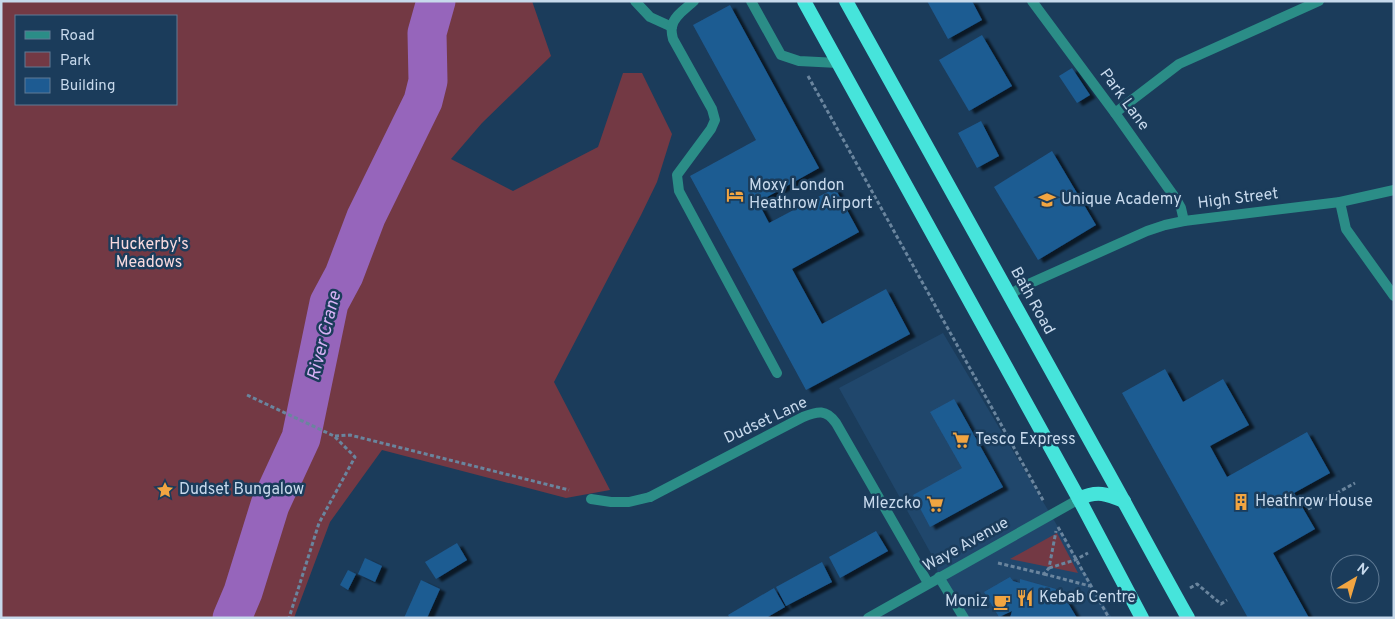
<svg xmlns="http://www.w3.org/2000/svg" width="1395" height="619" font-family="Overpass,sans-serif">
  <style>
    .built { fill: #20476c }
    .green { fill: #733944; fill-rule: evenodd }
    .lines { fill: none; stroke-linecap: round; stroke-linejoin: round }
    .river { stroke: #9665bb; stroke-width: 39 }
    .building { fill: #1d5b92; filter: url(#shadow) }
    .path { stroke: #6a859e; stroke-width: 3; stroke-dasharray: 4 2.5; stroke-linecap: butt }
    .service { stroke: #2b8d87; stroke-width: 10 }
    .minor { stroke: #2b8d87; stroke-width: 10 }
    .tertiary { stroke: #2b8d87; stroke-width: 10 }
    .trunk { stroke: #46e4db; stroke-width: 14 }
    .labels { text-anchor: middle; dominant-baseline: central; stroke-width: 5; stroke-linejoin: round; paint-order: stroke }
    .street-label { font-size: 16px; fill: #c7d9ec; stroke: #1b3c5b }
    .poi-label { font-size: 16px; fill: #c7d9ec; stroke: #1b3c5b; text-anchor: start }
    .park-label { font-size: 16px; fill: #f8dade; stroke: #1b3c5b }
    .water-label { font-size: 18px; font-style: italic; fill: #d7b2f5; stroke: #1b3c5b }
  </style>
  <defs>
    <filter id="shadow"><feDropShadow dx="5.5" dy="3" stdDeviation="1" flood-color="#0009"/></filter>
  </defs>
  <rect width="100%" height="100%" fill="#1b3c5b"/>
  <!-- built -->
  <path class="built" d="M943,333L1112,618H964L939,577L934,559L839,388Z"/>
  <!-- green -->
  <g class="green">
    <path d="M1,1H532L551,56L482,123L451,159L513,191L598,147L623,73H642L672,134L657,182L641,215L554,382L610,490L566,498L382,450L330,522L294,618H1ZM16,16H176V104H16Z"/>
    <path d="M1057,533L1078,573L1010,559Z"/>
  </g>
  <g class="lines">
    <!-- river -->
    <path class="river" d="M232,618L243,592L270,505L301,438L329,303L344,275L366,217L423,101L428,81L427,33L436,1"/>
  </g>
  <!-- building -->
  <g class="building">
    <path d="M927,1H972L982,20L948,39Z"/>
    <path d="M730,5L819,168L758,202L769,223L835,188L859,232L792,269L822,324L886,289L910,334L806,390L690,176L756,140L693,25Z"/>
    <path d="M982,35L1012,86L969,111L939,60Z"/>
    <path d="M1072,68L1090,95L1077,103L1059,76Z"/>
    <path d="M981,121L999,156L977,168L958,133Z"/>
    <path d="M1052,151L1096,225L1038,260L994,187Z"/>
    <path d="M1165,369L1183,402L1223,379L1249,425L1210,446L1227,477L1307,432L1330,473L1294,493L1315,529L1273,553L1309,618H1248L1122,393Z"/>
    <path d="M954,399L1003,487L930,527L913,495L962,468L930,412Z"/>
    <path d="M876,531L888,551L840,578L829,557Z"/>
    <path d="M457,543L467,560L436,579L425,562Z"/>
    <path d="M365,558L382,566L375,582L358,574Z"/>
    <path d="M822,562L832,582L786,606L776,587Z"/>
    <path d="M348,570L356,574L348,590L340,585Z"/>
    <path d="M1010,577L1013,581L1020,583V579L1056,589L1054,595L1057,596L1062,593L1077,618H1010L1012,611L999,617L984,592Z"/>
    <path d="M421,580L440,589L427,618H404Z"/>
    <path d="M774,588L785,607L766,618H730L728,615Z"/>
  </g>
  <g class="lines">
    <!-- path -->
    <g class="path">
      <path d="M808,76L1044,502"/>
      <path d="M247,395L334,436L355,457L319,523L289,618"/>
      <path d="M335,436L350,435L569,490"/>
      <path d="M1308,509L1355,483"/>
      <path d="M1058,527L1109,618"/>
      <path d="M998,563L1044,574L1049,568L1056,531"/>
      <path d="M1049,568L1075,560L1088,553"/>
      <path d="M1044,574L1090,586"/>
      <path d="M1190,588L1197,584L1221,604L1227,600"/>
    </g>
    <!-- service -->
    <g class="service">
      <path d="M635,1L650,17L672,27"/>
      <path d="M694,1C687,8 673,16 672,27C671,30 672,35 673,39L712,109L715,120L711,129L677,175L679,191L777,373"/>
      <path d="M751,1L781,55L799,61L838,63"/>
      <path d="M591,499L611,502H629L650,497"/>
      <path d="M939,577L964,618"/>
    </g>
    <!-- minor -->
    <g class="minor">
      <path d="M1115,113L1179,64L1319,1"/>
      <path d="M1340,202L1346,229L1394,296"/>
      <path d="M650,497L803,417C818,411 826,409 836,423L928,583"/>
      <path d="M868,618L1079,499"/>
    </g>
    <!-- tertiary -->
    <g class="tertiary">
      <path d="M1032,1L1115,113L1176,199L1181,208L1184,221"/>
      <path d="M1009,295L1024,286L1147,231L1165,225L1184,221L1340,202L1394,190"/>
    </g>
    <!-- trunk -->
    <g class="trunk">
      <path d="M804,1L1079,499L1142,618"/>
      <path d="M846,1L1097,453C1128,508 1157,563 1188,618"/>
      <path d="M1079,499C1097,490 1107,494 1124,501"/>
    </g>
  </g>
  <!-- icons -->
  <defs>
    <g id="hotel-bare" transform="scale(1.35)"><path d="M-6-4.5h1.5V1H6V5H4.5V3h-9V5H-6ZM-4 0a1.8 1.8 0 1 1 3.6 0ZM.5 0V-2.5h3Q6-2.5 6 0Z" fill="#f2a541" stroke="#1b3c5b" stroke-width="2.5" paint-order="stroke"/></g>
    <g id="school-bare" transform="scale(1.35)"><path d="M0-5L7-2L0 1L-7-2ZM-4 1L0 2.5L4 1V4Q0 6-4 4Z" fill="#f2a541" stroke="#1b3c5b" stroke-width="2.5" paint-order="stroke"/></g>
    <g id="supermarket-bare" transform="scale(1.35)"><path d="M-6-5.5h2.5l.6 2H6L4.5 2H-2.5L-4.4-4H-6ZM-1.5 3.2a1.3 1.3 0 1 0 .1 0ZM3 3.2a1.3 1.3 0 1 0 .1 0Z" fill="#f2a541" stroke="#1b3c5b" stroke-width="2.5" paint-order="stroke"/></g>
    <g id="sight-bare" transform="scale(1.35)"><path d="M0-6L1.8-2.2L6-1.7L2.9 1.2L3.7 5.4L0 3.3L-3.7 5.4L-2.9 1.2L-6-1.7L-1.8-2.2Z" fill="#f2a541" stroke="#1b3c5b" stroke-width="2.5" paint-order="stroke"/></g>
    <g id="building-bare" transform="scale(1.35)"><path d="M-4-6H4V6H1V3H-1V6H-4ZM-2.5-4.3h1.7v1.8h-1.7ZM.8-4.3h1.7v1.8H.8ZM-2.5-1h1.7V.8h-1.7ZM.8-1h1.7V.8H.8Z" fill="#f2a541" stroke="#1b3c5b" stroke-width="2.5" paint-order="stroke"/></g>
    <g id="restaurant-bare" transform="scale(1.35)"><path d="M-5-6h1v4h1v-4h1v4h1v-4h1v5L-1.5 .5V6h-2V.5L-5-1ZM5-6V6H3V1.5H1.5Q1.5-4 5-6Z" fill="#f2a541" stroke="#1b3c5b" stroke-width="2.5" paint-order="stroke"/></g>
    <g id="cafe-bare" transform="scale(1.35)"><path d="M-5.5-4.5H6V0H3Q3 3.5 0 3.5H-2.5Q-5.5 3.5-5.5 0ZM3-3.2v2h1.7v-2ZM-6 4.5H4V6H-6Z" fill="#f2a541" stroke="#1b3c5b" stroke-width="2.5" paint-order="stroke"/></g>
  </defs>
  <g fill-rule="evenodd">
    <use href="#hotel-bare" x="735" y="195"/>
    <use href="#school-bare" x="1047" y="200"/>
    <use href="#supermarket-bare" x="961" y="440"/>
    <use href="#sight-bare" x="165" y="490"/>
    <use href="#building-bare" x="1241" y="502"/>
    <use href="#supermarket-bare" x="935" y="504"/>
    <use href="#restaurant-bare" x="1025" y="598"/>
    <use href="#cafe-bare" x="1002" y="602"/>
  </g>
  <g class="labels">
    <!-- street labels -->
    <g class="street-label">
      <text transform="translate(1124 100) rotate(54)">Park Lane</text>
      <text transform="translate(1238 199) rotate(-7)">High Street</text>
      <text transform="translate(1032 301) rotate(61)">Bath Road</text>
      <text transform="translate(766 421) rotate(-25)">Dudset Lane</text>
      <text transform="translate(966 545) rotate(-29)">Waye Avenue</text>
    </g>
    <!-- poi labels -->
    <g class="poi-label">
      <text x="749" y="186">Moxy London<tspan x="749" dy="18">Heathrow Airport</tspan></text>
      <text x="1061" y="200">Unique Academy</text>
      <text x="975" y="440">Tesco Express</text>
      <text x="179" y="490">Dudset Bungalow</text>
      <text x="1255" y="502">Heathrow House</text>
      <text x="921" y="504" text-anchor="end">Mlezcko</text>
      <text x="1039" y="598">Kebab Centre</text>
      <text x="988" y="602" text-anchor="end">Moniz</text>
    </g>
    <!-- park labels -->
    <g class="park-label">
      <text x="149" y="245">Huckerby's<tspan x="149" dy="18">Meadows</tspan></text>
    </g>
    <!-- water labels -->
    <g class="water-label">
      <text transform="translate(325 336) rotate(-76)">River Crane</text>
    </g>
  </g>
  <!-- border -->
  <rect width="1395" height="619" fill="none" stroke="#c7d9ec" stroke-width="5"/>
  <!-- legend -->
  <rect x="15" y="15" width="162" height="90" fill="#1b3c5b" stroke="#607b95"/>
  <rect x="25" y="31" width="25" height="8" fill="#2b8d87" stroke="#607b95"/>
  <text x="60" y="40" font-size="15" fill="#c7d9ec">Road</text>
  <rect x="25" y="52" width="25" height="15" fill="#733944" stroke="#607b95"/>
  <text x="60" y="65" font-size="15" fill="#c7d9ec">Park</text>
  <rect x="25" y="78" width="25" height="15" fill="#1d5b92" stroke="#607b95"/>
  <text x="60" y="90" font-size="15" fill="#c7d9ec">Building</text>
  <!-- north arrow -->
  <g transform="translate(1355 579) rotate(38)"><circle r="24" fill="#1b3c5b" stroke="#607b95"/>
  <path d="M0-4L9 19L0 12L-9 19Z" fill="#f2a541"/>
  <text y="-8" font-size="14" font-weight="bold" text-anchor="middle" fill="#c7d9ec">N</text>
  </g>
</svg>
